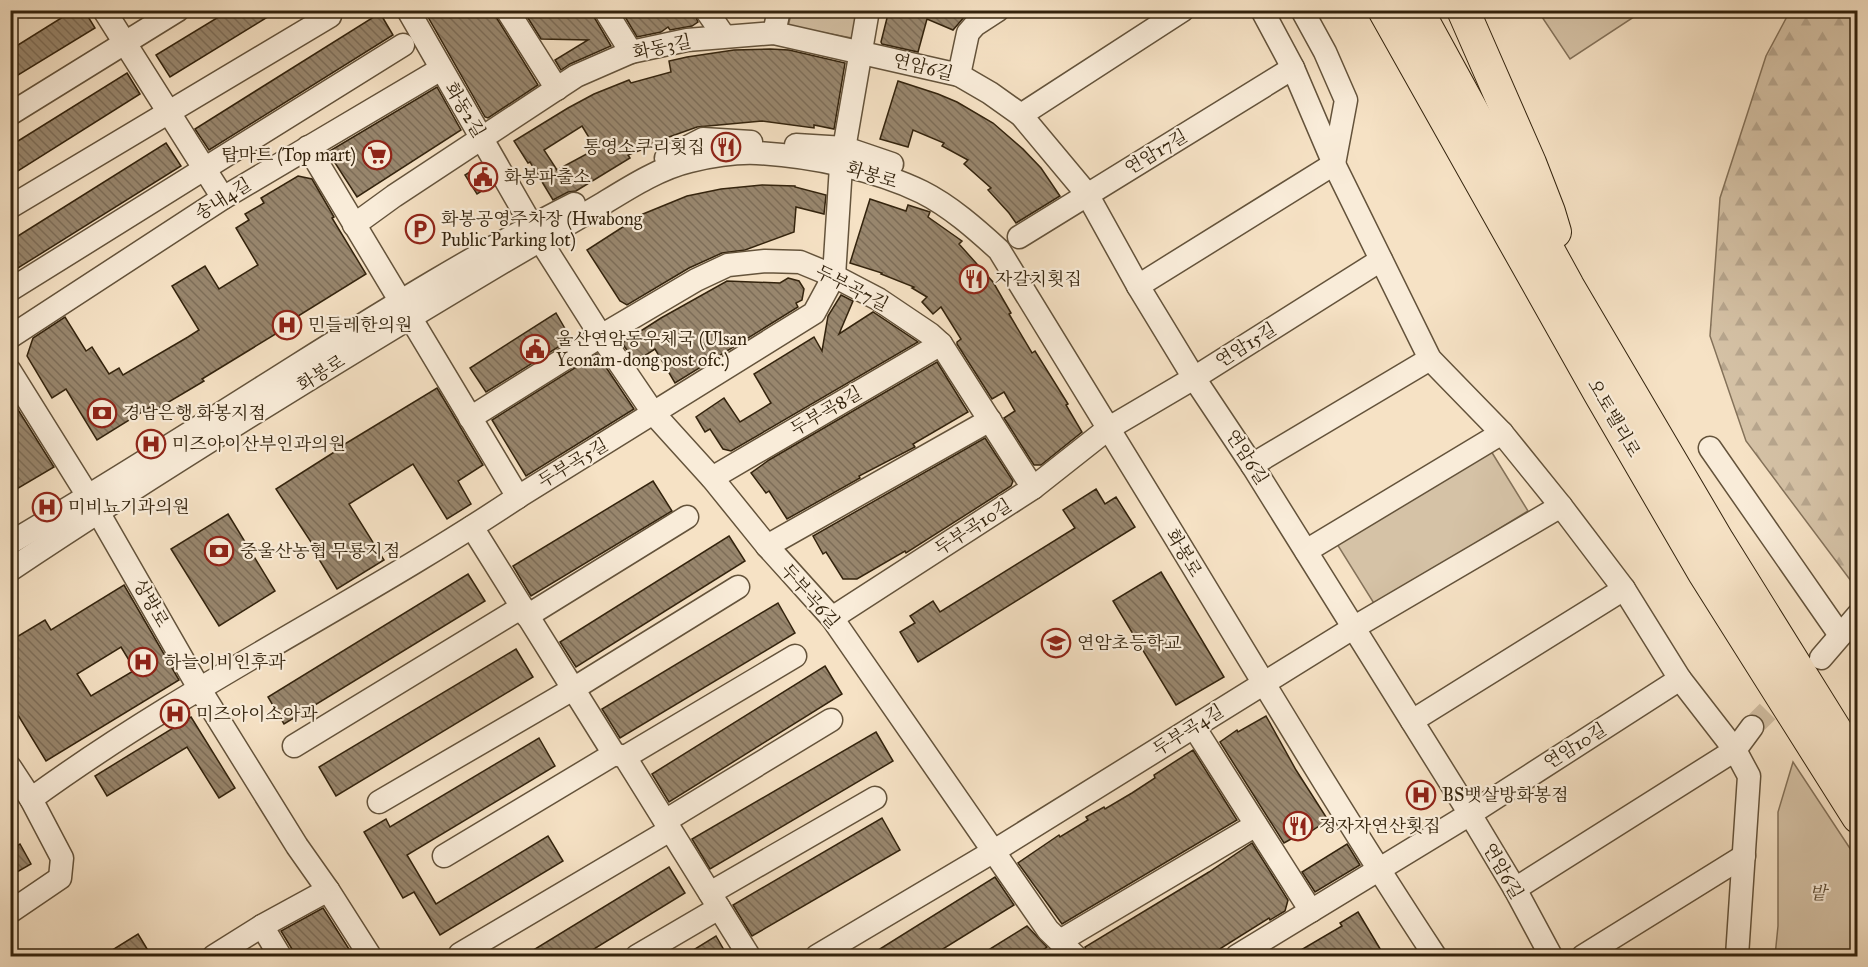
<svg xmlns="http://www.w3.org/2000/svg" width="1868" height="967" font-family="'IM FELL Great Primer','Noto Serif KR',serif">
  <style>
    .forest { fill: url(#forest-firs); stroke: #84725a; stroke-width: 1.5 }
    .green { fill: #d5c2a6; stroke: #84725a; stroke-width: 1.5 }
    .building { fill: url(#building-back-hatch); stroke: #33230d; stroke-width: 1.5; fill-rule: evenodd }
    .lines { fill: none; stroke-linecap: round; stroke-linejoin: round }
    .minor-tunnel { stroke: #cfbca0; stroke-width: 22; stroke-dasharray: 22 11; stroke-linecap: butt }
    .minor-casing { stroke: #64533b; stroke-width: 25 }
    .highway-casing { stroke: #33230d; stroke-width: 34 }
    .minor { stroke: #f9ecd9; stroke-width: 22 }
    .highway { stroke: #f6e2c5; stroke-width: 32 }
    .labels { text-anchor: middle; dominant-baseline: central; stroke-width: 4.5; stroke-linejoin: round; paint-order: stroke }
    .street-label { font-size: 18px; fill: #33230d; stroke: #f9ecd9 }
    .poi-label { font-size: 18px; fill: #33230d; stroke: #f9ecd9; text-anchor: start }
    .park-label { font-size: 18px; font-style: italic; fill: #5c4b33; stroke: #f9ecd9 }
  </style>
  <defs>
    <pattern id="forest-firs" width="22" height="20" patternUnits="userSpaceOnUse" patternTransform="scale(1.5)"><rect width="22" height="20" fill="#d5c2a6"/><path d="M5 1l3.5 6h-7zM16 11l3.5 6h-7z" fill="#b7a68e"/></pattern>
    <pattern id="building-back-hatch" width="6" height="6" patternUnits="userSpaceOnUse" patternTransform="scale(1.5)"><rect width="6" height="6" fill="#98866d"/><path d="M-1 5l2 2M0 0l6 6M5-1l2 2" fill="none" stroke="#7d6d58"/></pattern>
  </defs>
  <rect width="100%" height="100%" fill="#f6e2c5"/>
  <filter id="stains"><feTurbulence type="fractalNoise" baseFrequency=".00333" numOctaves="4"/><feColorMatrix values="0 0 0 0 .2 0 0 0 0 .09 0 0 0 0 .02 0 0 0 .5 -.17"/></filter>
  <radialGradient id="worn" r=".72"><stop offset=".6" stop-color="#630" stop-opacity="0"/><stop offset="1" stop-color="#630" stop-opacity=".3"/></radialGradient>
  <!-- forest -->
  <path class="forest" d="M1790,11H1857V589L1746,441L1710,336L1720,198L1766,56Z"/>
  <!-- green -->
  <g class="green">
    <path d="M792,11H863L857,39L788,26Z"/>
    <path d="M1538,11H1643L1570,59Z"/>
    <path d="M1491,451L1528,511L1375,605L1337,544Z"/>
    <path d="M1793,762L1857,859V956H1775L1778,926V812Z"/>
  </g>
  <!-- building -->
  <g class="building">
    <path d="M74,10H84L95,28L10,80V50Z"/>
    <path d="M230,10H279L170,77L156,55Z"/>
    <path d="M424,10H494L496,17L538,85L488,118L485,117Z"/>
    <path d="M523,10H592L594,17L611,46L570,64L561,70L555,60L588,40L541,39Z"/>
    <path d="M621,10H693L698,22L692,26L670,30L668,27L661,32L637,37Z"/>
    <path d="M889,10H973L965,16L953,30L927,19L918,52L882,44L881,42Z"/>
    <path d="M380,13L393,35L209,150L195,129Z"/>
    <path d="M770,49L789,50L845,63L834,129L814,125V128L762,121L697,127L655,142L656,144L628,155L630,158L576,191L568,192L553,200L530,162L528,163L514,141L568,108L594,94L629,80L631,83L671,72L669,61L687,57L734,50ZM582,126L596,149L557,170L544,150Z"/>
    <path d="M127,73L140,94L10,176V146Z"/>
    <path d="M898,81L938,94L957,102L993,123L1023,149L1041,168L1060,196L1016,223L1009,213L988,190L991,188L964,164L968,160L942,146L944,143L913,130L908,147L880,139Z"/>
    <path d="M437,87L461,130L357,197L328,152Z"/>
    <path d="M166,143L181,166L10,273V241Z"/>
    <path d="M481,165L493,184L477,194L465,175Z"/>
    <path d="M298,176L312,179L334,217L332,218L366,274L290,321L292,324L202,379L204,381L152,412L150,407L97,440L66,389L52,398L27,356L33,338L65,317L86,351L92,347L109,374L119,368L123,375L188,337L199,330L172,286L205,266L219,289L258,265L236,228L249,220L245,214L264,203L261,198Z"/>
    <path d="M762,185L795,186V187L826,195L824,214L796,207L794,232L745,250L722,253L689,268L627,305L620,301L587,250L643,214L687,196L721,189Z"/>
    <path d="M870,199L906,211L908,205L930,212L928,217L962,241L959,244L993,282L1011,313L1009,314L1032,353L1035,351L1068,404L1066,405L1082,432L1041,465H1034L1004,418L1015,411L1004,392L992,399L957,344V342L961,339L941,307L933,314L922,302L927,297L912,288L914,287L881,274L882,273L850,263Z"/>
    <path d="M788,278L799,281L804,289L802,300L796,303L798,307L675,383L655,349L635,362L622,343L661,318L727,281L780,283Z"/>
    <path d="M841,295L853,301L839,334L873,312L918,342L731,451L723,449L710,429L705,432L696,417L724,398L740,422L771,403L754,374L814,337L822,351L828,316Z"/>
    <path d="M556,313L571,339L486,392L470,368Z"/>
    <path d="M597,354L634,409L526,476L492,420Z"/>
    <path d="M937,362L968,412L913,444L915,447L859,476L860,478L787,519L769,491L766,493L751,473L769,460Z"/>
    <path d="M437,388L483,465L458,481L471,504L447,519L413,464L349,504L384,560L337,589L311,546L313,545L276,489L336,451L335,450Z"/>
    <path d="M10,397L54,467L10,493Z"/>
    <path d="M985,438L1013,481L1011,486L906,553L905,551L857,579H843L826,552L823,554L813,536Z"/>
    <path d="M653,481L672,511L531,596L513,566Z"/>
    <path d="M1096,489L1105,504L1116,497L1135,527L918,662L900,632L915,623L910,616L933,601L940,612L1075,528L1063,510Z"/>
    <path d="M228,514L275,591L219,626L171,549Z"/>
    <path d="M729,536L745,561L576,667L560,642Z"/>
    <path d="M1161,572L1224,677L1176,705L1113,601Z"/>
    <path d="M468,574L485,601L284,724L268,697Z"/>
    <path d="M124,585L179,680L46,761L10,702V641L45,620L51,630ZM121,647L135,670L91,696L77,674Z"/>
    <path d="M778,603L795,633L620,738L602,709Z"/>
    <path d="M516,649L533,677L336,796L319,767Z"/>
    <path d="M825,666L842,694L669,802L652,774Z"/>
    <path d="M1266,716L1296,770L1328,820L1304,836L1302,833L1284,843L1220,742L1237,730L1238,732Z"/>
    <path d="M191,717L235,788L219,798L187,747L107,796L95,776Z"/>
    <path d="M876,732L893,761L710,869L692,839Z"/>
    <path d="M539,738L555,766L407,855L436,904L548,836L563,861L440,935L414,892L403,898L364,832L386,819L390,827Z"/>
    <path d="M1193,750L1237,820L1062,924L1018,863L1059,835L1060,837L1088,820L1086,817L1104,807L1105,809L1132,793L1155,778L1154,775Z"/>
    <path d="M882,818L900,850L752,936L733,905Z"/>
    <path d="M1252,843L1288,900L1285,911L1270,920L1269,918L1207,957H1089L1085,947L1209,872Z"/>
    <path d="M20,844L31,864L10,876V850Z"/>
    <path d="M1347,844L1360,865L1315,892L1302,872Z"/>
    <path d="M669,867L685,893L581,957H522Z"/>
    <path d="M995,877L1014,905L930,957H867Z"/>
    <path d="M323,908L354,957H293L292,949L281,931Z"/>
    <path d="M1358,912L1385,957H1289L1342,926L1340,923Z"/>
    <path d="M1027,926L1047,947L1032,957H1024L1020,952L1013,957H977Z"/>
    <path d="M138,934L152,957H101Z"/>
    <path d="M716,936L728,957H682Z"/>
  </g>
  <g class="lines">
    <!-- minor-tunnel -->
    <path class="minor-tunnel" d="M1752,727L1792,687"/>
    <!-- minor casing -->
    <g class="minor-casing">
      <g id="minor">
        <path d="M104,10L223,198"/>
        <path d="M408,10L540,240L601,336L654,414L712,478L767,546L832,618L1048,930L1075,956"/>
        <path d="M507,10L557,89"/>
        <path d="M605,10L631,52"/>
        <path d="M706,10L724,36"/>
        <path d="M1262,10L1293,68L1334,164L1430,359L1502,433L1561,506L1624,589L1680,679L1735,750L1749,776L1737,956"/>
        <path d="M774,33L779,10"/>
        <path d="M959,75L968,33L975,25L998,10"/>
        <path d="M10,114L178,10"/>
        <path d="M1021,115L1183,10"/>
        <path d="M796,145L845,148L892,164"/>
        <path d="M308,147L518,497"/>
        <path d="M666,158L703,139L751,142"/>
        <path d="M10,207L330,16L327,10"/>
        <path d="M354,225L394,196L576,76L631,52L687,40L774,33L959,75L990,93L1021,115L1087,194L1138,286L1194,378L1252,465L1470,814L1515,889L1551,956"/>
        <path d="M1019,237L1293,68"/>
        <path d="M1138,286L1334,164L1346,100L1325,52L1302,10"/>
        <path d="M10,290L403,45"/>
        <path d="M10,337L223,198L441,69"/>
        <path d="M10,371L98,512L199,688L297,846L328,890L370,956"/>
        <path d="M470,418L601,336L696,280L728,265L765,261L800,262L834,276L878,299L930,334L941,344L1033,488"/>
        <path d="M1710,448L1840,635"/>
        <path d="M1252,465L1430,359"/>
        <path d="M712,478L941,344"/>
        <path d="M472,527L614,754L625,757L749,956"/>
        <path d="M10,543C107,486 201,426 296,366C387,309 479,252 574,204"/>
        <path d="M767,546L990,420"/>
        <path d="M1306,551L1502,433"/>
        <path d="M10,570C169,464 332,364 496,266C532,245 568,224 604,203C630,187 660,168 690,161C711,156 736,152 757,153C810,156 875,169 922,192C950,206 976,229 999,250C1057,344 1115,438 1172,532C1259,675 1344,818 1435,956"/>
        <path d="M527,616L687,517"/>
        <path d="M832,618L1033,488L1109,428L1194,378L1381,260"/>
        <path d="M1821,658L1858,615"/>
        <path d="M1412,721L1624,589"/>
        <path d="M1194,727L1311,911"/>
        <path d="M294,746L522,607"/>
        <path d="M625,757L795,656"/>
        <path d="M10,767L31,799L62,858L60,878L10,912"/>
        <path d="M31,799C186,686 359,603 518,497L814,313L834,276L841,166L868,10"/>
        <path d="M379,802L573,689L738,587"/>
        <path d="M665,821L831,720"/>
        <path d="M444,856L614,754"/>
        <path d="M1515,889L1735,750L1752,727"/>
        <path d="M710,893L875,798"/>
        <path d="M262,926L280,956"/>
        <path d="M1060,941L1256,825"/>
        <path d="M460,954L670,830"/>
        <path d="M214,956L262,926L328,890"/>
        <path d="M637,956L719,908"/>
        <path d="M817,956L994,851L1353,628L1561,506"/>
        <path d="M1237,956L1470,814L1680,679"/>
        <path d="M1583,956L1744,856"/>
      </g>
    </g>
    <!-- highway casing -->
    <g class="highway-casing">
      <g id="highway">
        <path d="M1384,10L1600,394L1704,573L1858,817"/>
        <path d="M1417,10L1568,286L1718,541L1858,766"/>
        <path d="M1463,10L1530,163L1549,212L1555,232"/>
      </g>
    </g>
    <!-- minor -->
    <use href="#minor" class="minor"/>
    <!-- highway -->
    <use href="#highway" class="highway"/>
  </g>
  <!-- icons -->
  <defs>
    <g id="restaurant-ring" transform="scale(1.5)"><circle r="9.5" fill="#f9ecd9" stroke="#8f2418" stroke-width="1.5"/><path d="M-5-6h1v4h1v-4h1v4h1v-4h1v5L-1.5 .5V6h-2V.5L-5-1ZM5-6V6H3V1.5H1.5Q1.5-4 5-6Z" fill="#8f2418"/></g>
    <g id="supermarket-ring" transform="scale(1.5)"><circle r="9.5" fill="#f9ecd9" stroke="#8f2418" stroke-width="1.5"/><path d="M-6-5.5h2.5l.6 2H6L4.5 2H-2.5L-4.4-4H-6ZM-1.5 3.2a1.3 1.3 0 1 0 .1 0ZM3 3.2a1.3 1.3 0 1 0 .1 0Z" fill="#8f2418"/></g>
    <g id="civic-ring" transform="scale(1.5)"><circle r="9.5" fill="#f9ecd9" stroke="#8f2418" stroke-width="1.5"/><path d="M-.6-6.5H3V-4.5H.6V-3L4-1V1h2V6H-6V1h2V-1L-.6-3ZM-1.2 2.5V6h2.4V2.5Z" fill="#8f2418"/></g>
    <g id="parking-ring" transform="scale(1.5)"><circle r="9.5" fill="#f9ecd9" stroke="#8f2418" stroke-width="1.5"/><path d="M-3.5-5.5H1a3.5 3.5 0 0 1 0 7H-1V5.5H-3.5ZM-1-3.4V-.6H.8a1.4 1.4 0 0 0 0-2.8Z" fill="#8f2418"/></g>
    <g id="hospital-ring" transform="scale(1.5)"><circle r="9.5" fill="#f9ecd9" stroke="#8f2418" stroke-width="1.5"/><path d="M-5-5h3v3.5h4V-5h3V5h-3V1.5h-4V5h-3Z" fill="#8f2418"/></g>
    <g id="bank-ring" transform="scale(1.5)"><circle r="9.5" fill="#f9ecd9" stroke="#8f2418" stroke-width="1.5"/><path d="M-6-4H6V4H-6ZM0-2.3a2.3 2.3 0 1 0 0 4.6a2.3 2.3 0 1 0 0-4.6Z" fill="#8f2418"/></g>
    <g id="school-ring" transform="scale(1.5)"><circle r="9.5" fill="#f9ecd9" stroke="#8f2418" stroke-width="1.5"/><path d="M0-5L7-2L0 1L-7-2ZM-4 1L0 2.5L4 1V4Q0 6-4 4Z" fill="#8f2418"/></g>
  </defs>
  <g fill-rule="evenodd">
    <use href="#restaurant-ring" x="726" y="147"/>
    <use href="#supermarket-ring" x="377" y="155"/>
    <use href="#civic-ring" x="483" y="177"/>
    <use href="#parking-ring" x="420" y="229"/>
    <use href="#restaurant-ring" x="974" y="279"/>
    <use href="#hospital-ring" x="287" y="325"/>
    <use href="#civic-ring" x="535" y="349"/>
    <use href="#bank-ring" x="102" y="413"/>
    <use href="#hospital-ring" x="151" y="444"/>
    <use href="#hospital-ring" x="47" y="507"/>
    <use href="#bank-ring" x="219" y="551"/>
    <use href="#school-ring" x="1056" y="643"/>
    <use href="#hospital-ring" x="143" y="662"/>
    <use href="#hospital-ring" x="175" y="714"/>
    <use href="#hospital-ring" x="1421" y="795"/>
    <use href="#restaurant-ring" x="1298" y="826"/>
  </g>
  <g class="labels">
    <!-- street labels -->
    <g class="street-label">
      <text transform="translate(662 47) rotate(-12)">화동3길</text>
      <text transform="translate(923 67) rotate(14)">연암6길</text>
      <text transform="translate(465 110) rotate(59)">화동2길</text>
      <text transform="translate(1156 152) rotate(-31)">연암17길</text>
      <text transform="translate(872 175) rotate(17)">화봉로</text>
      <text transform="translate(223 199) rotate(-32)">송내4길</text>
      <text transform="translate(852 288) rotate(27)">두부곡7길</text>
      <text transform="translate(1246 345) rotate(-32)">연암15길</text>
      <text transform="translate(321 373) rotate(-32)">화봉로</text>
      <text transform="translate(826 411) rotate(-30)">두부곡8길</text>
      <text transform="translate(1614 418) rotate(60)">오토밸리로</text>
      <text transform="translate(1247 457) rotate(57)">연암6길</text>
      <text transform="translate(573 463) rotate(-31)">두부곡5길</text>
      <text transform="translate(973 527) rotate(-33)">두부곡10길</text>
      <text transform="translate(1184 553) rotate(59)">화봉로</text>
      <text transform="translate(810 596) rotate(49)">두부곡6길</text>
      <text transform="translate(151 603) rotate(60)">상방로</text>
      <text transform="translate(1188 730) rotate(-32)">두부곡4길</text>
      <text transform="translate(1575 746) rotate(-32)">연암10길</text>
      <text transform="translate(1503 871) rotate(60)">연암6길</text>
    </g>
    <!-- poi labels -->
    <g class="poi-label">
      <text x="705" y="147" text-anchor="end">통영소쿠리횟집</text>
      <text x="356" y="155" text-anchor="end">탑마트 (Top mart)</text>
      <text x="504" y="177">화봉파출소</text>
      <text x="441" y="219">화봉공영주차장 (Hwabong<tspan x="441" dy="21">Public Parking lot)</tspan></text>
      <text x="995" y="279">자갈치횟집</text>
      <text x="308" y="325">민들레한의원</text>
      <text x="556" y="339">울산연암동우체국 (Ulsan<tspan x="556" dy="21">Yeonam-dong post ofc.)</tspan></text>
      <text x="123" y="413">경남은행 화봉지점</text>
      <text x="172" y="444">미즈아이산부인과의원</text>
      <text x="68" y="507">미비뇨기과의원</text>
      <text x="240" y="551">중울산농협 무룡지점</text>
      <text x="1077" y="643">연암초등학교</text>
      <text x="164" y="662">하늘이비인후과</text>
      <text x="196" y="714">미즈아이소아과</text>
      <text x="1442" y="795">BS뱃살방화봉점</text>
      <text x="1319" y="826">정자자연산횟집</text>
    </g>
    <!-- park labels -->
    <g class="park-label">
      <text x="1818" y="893">밭</text>
    </g>
  </g>
  <!-- margin -->
  <rect width="1868" height="967" fill="none" stroke="#f6e2c5" stroke-width="36"/>
  <rect x="12" y="12" width="1844" height="943" fill="none" stroke="#33230d" stroke-width="3"/>
  <rect x="18" y="18" width="1832" height="931" fill="none" stroke="#33230d" stroke-width="1.5"/>
  <rect width="100%" height="100%" filter="url(#stains)"/>
  <rect width="100%" height="100%" fill="url(#worn)"/>
</svg>
